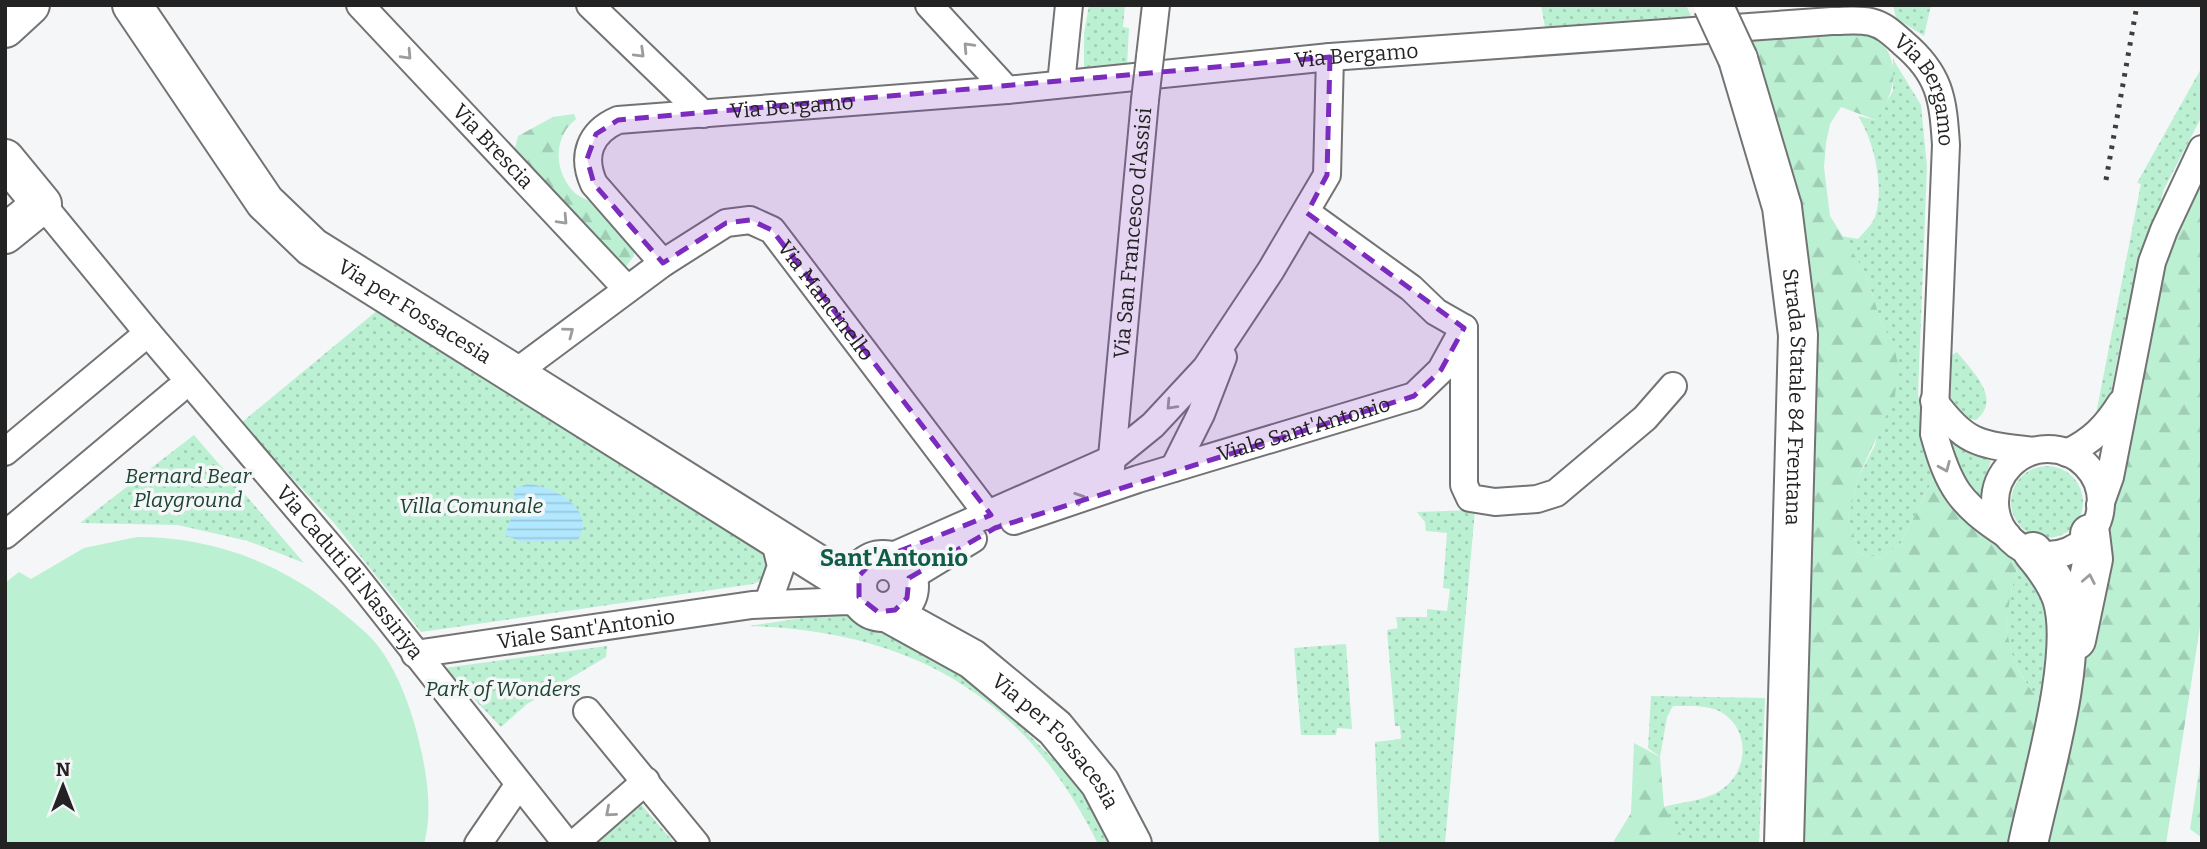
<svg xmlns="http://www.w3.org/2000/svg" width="2207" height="849" font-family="Bitter,serif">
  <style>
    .green { fill: url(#green-dots) }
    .forest { fill: url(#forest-firs) }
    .pitch { fill: #bbf0d3 }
    .water { fill: url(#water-rules) }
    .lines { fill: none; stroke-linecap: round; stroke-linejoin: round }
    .street-casing { stroke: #737374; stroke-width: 30 }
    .secondary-casing { stroke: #737374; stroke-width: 42 }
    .primary-casing { stroke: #737374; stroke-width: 42 }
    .street { stroke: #fff; stroke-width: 26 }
    .secondary { stroke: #fff; stroke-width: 38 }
    .primary { stroke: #fff; stroke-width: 38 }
    .rail { stroke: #3e3e3f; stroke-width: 5; stroke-dasharray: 3.5 7; stroke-linecap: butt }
    .street-bridge-casing { stroke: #737374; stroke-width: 30; stroke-linecap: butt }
    .primary-bridge-casing { stroke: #737374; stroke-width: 42; stroke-linecap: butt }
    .street-bridge { stroke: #fff; stroke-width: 26 }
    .primary-bridge { stroke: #fff; stroke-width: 38 }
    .oneway { stroke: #9c9c9c }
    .marked { fill: #7b2cbf; fill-opacity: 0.2; stroke: #7b2cbf; stroke-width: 5; stroke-dasharray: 14 9; stroke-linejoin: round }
    .labels { text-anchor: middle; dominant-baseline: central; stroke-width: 7; stroke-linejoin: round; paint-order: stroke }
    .street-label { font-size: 21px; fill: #232323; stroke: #f5f6f7 }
    .park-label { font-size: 21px; font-style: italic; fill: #1d4432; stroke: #f5f6f7 }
    .quarter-label { font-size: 24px; font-weight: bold; fill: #105c46; stroke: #f5f6f7 }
  </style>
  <defs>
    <pattern id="green-dots" width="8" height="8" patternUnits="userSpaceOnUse" patternTransform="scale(1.75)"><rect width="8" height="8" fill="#bbf0d3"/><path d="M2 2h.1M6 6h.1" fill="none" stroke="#a0ceb5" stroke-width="1.8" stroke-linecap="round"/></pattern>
    <pattern id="forest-firs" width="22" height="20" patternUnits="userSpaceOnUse" patternTransform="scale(1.75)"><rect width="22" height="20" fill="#bbf0d3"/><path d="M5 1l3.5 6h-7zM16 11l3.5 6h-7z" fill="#a0ceb5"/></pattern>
    <pattern id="water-rules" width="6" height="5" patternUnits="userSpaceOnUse" patternTransform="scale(1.75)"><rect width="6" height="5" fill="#b1e8ff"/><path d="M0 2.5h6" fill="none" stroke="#98c7da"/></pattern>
  </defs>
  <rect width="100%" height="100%" fill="#f5f6f7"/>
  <!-- green -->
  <g class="green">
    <path d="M1089,5H1125L1123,27L1129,28L1127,65L1084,68V33Z"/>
    <path d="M1541,5H1686L1691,16L1545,27Z"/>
    <path d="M1893,5H1931L1924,36L1896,18Z"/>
    <path d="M1893,59L1921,105L1927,167L1918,394L1926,450L1936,473L1901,543L1881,558L1860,554L1848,517L1859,476L1875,445L1893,343L1882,325L1866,274L1841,236L1858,239C1863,233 1872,225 1875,217C1885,188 1874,141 1858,116L1876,120L1893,91Z"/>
    <path d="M2202,67V116L2164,189L2120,345L2109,403L2095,419L2141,184L2137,183Z"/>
    <path d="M379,309L760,548L772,563L768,578L753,584L421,632L334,523L241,423Z"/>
    <path d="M1957,352C1972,371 2003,399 1976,420L1961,418L1950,406L1952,355Z"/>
    <path d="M1944,434L1956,445L1991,461L1982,486V507L1968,493Z"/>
    <path d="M194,435L304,563L248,541L178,525L80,523Z"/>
    <circle cx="2047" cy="502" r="36"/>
    <path d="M1475,510L1445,843L1379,844L1375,742L1401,739L1400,726H1395L1387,630L1398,628L1396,617H1427V609L1447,611L1450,589L1443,588L1447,533L1426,531L1425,522L1417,512Z"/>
    <path d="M2020,558L2057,615L2041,703C1998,649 2002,620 2020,558Z"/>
    <path d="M838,613L904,640L979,685L1077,783L1113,844H1098C1025,696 912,631 749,626Z"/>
    <path d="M1346,644L1352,729L1337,728L1336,735H1301L1294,648Z"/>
    <path d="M607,646L606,657L527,704L501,727L444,668Z"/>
    <path d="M1651,696L1765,698L1759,844H1687L1663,807C1682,802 1705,801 1721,790C1750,771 1751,726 1717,710C1704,705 1687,706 1673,706L1667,717L1660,757L1648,748Z"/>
    <path d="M639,802L675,844H588Z"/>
  </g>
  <!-- forest -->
  <g class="forest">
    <path d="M1853,28C1860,31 1873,33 1878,39C1903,62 1894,96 1876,120L1841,107L1830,124L1826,143L1824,167L1830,216L1866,274L1882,325L1893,343L1898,364L1895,396L1859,476L1848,517L1860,554L1881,558L1901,543L1936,473L1980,527L2021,554C2003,618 1997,648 2041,703L2014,844H1795L1803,369L1739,31Z"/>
    <path d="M574,114L576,119C552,138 554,173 575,193C582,199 592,201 599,206C612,216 623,231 634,243V256L624,269L518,160L515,148L518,136L553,117Z"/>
    <path d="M2202,169V614L2166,844H2033L2100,535L2117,482L2161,263Z"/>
    <path d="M1634,743L1660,757L1664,807L1687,844H1612L1631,813Z"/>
    <path d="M2202,752V838L2190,829Z"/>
  </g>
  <!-- pitch -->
  <path class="pitch" d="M137,537C213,537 278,562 338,609C351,620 367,632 378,646C401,676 414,717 422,754C428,784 432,814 424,844H5V583L19,572L31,579L84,548Z"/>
  <!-- water -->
  <path class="water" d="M527,484C552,485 598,509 578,540L522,542L505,535L515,507L514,489Z"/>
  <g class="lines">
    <!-- street casing -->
    <g class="street-casing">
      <g id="street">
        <path id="s1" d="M360,5L627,289"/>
        <path d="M590,5L703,114"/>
        <path d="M929,5L1007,90"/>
        <path d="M1150,57L1156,5"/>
        <path d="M1061,84L1069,5"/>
        <path id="s2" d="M42,204L148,333L355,576L567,844"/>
        <path d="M1307,213L1411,288L1436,312L1464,328"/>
        <path id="s3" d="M663,263L594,184C581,156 590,132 618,120L1007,90L1330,57L1832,21C1845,21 1859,19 1871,22C1884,25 1893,34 1903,43C1940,74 1943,98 1946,145L1934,434C1949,488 1960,504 2007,535"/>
        <path d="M1464,333V485L1470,498L1495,502L1537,499L1556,493L1645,418L1673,386"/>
        <path id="s4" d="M515,373L663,263L726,223L750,220L772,230L989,516"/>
        <path d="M1934,401C1967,446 1980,444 2033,451"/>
        <circle cx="2048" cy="502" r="53"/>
        <path d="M5,452L148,333"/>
        <path d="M2067,453C2092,441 2106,427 2121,403"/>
        <path id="s5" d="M1111,468L1145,100"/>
        <path d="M1174,468L1201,414L1223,357"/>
        <path d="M2100,505L2110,477L2152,262L2164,230L2202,149"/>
        <path id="s6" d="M1014,521L1138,479L1414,396L1441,370L1464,328"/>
        <path d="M5,535L177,391"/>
        <path d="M884,560L1110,460L1153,425L1206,368L1271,270L1327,175L1330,57"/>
        <path d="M909,578L973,539"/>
        <path d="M770,597L781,566L773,534"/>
        <path id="s7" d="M415,654L752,605L848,601L863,603"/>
        <path d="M587,711L696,844"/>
        <path d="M478,844L519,784"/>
        <path d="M574,844L646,781"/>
      </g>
    </g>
    <!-- secondary casing -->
    <g class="secondary-casing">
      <g id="secondary">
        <path id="s8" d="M132,5L265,202L312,247L857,589"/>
        <path d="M5,28L30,5"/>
        <path d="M5,159L42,204L5,234"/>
        <circle cx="883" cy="586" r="26"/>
        <path id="s9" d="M887,612L972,659L1055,728L1100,783L1132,844"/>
      </g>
    </g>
    <!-- primary casing -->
    <g class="primary-casing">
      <g id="primary">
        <path id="s10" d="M1738,59L1782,207L1798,335L1784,844"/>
        <path d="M2076,640L2093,559L2090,534"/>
        <path d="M2028,844C2041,782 2080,655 2062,598C2056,581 2045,566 2033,552"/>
      </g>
    </g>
    <!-- street -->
    <use href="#street" class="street"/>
    <!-- secondary -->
    <use href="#secondary" class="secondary"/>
    <!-- primary -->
    <use href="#primary" class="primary"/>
    <!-- rail -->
    <path class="rail" d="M2106,180L2137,5"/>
    <!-- street-bridge casing -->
    <g class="street-bridge-casing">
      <path id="street-bridge" d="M1145,100L1150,57"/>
    </g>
    <!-- primary-bridge casing -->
    <g class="primary-bridge-casing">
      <path id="primary-bridge" d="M1713,5L1738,59"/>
    </g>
    <!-- street-bridge -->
    <use href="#street-bridge" class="street-bridge"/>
    <!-- primary-bridge -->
    <use href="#primary-bridge" class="primary-bridge"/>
  </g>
  <!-- one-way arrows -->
  <defs><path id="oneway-chevron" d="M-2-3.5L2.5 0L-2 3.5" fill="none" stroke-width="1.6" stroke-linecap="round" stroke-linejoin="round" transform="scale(1.75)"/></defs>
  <g class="oneway">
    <use href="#oneway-chevron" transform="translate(968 47) rotate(-133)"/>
    <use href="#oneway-chevron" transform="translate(640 53) rotate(44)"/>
    <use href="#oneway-chevron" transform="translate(407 55) rotate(47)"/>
    <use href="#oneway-chevron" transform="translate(563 220) rotate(47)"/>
    <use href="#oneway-chevron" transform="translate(569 332) rotate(-37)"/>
    <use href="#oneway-chevron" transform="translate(1171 405) rotate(133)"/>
    <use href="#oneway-chevron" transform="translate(1945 467) rotate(67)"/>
    <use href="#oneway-chevron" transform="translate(1080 498) rotate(-19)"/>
    <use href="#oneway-chevron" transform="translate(2089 579) rotate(-79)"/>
    <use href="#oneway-chevron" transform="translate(610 812) rotate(139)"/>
  </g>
  <!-- marked area -->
  <path class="marked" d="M1330,57L1327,175L1307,213L1464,328L1441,370L1414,396L995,528L909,578L907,598L895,610L878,612L859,597V576L872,562L991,515L772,230L750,220L726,223L663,263L594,184L587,159L596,134L618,120Z"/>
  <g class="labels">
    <!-- street labels -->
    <g class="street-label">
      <text stroke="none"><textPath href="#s3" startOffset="924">Via Bergamo</textPath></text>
      <text stroke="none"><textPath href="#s3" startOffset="1533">Via Bergamo</textPath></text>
      <text stroke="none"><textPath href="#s3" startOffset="357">Via Bergamo</textPath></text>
      <text stroke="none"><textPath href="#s1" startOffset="194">Via Brescia</textPath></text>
      <text stroke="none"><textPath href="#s5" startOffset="236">Via San Francesco d'Assisi</textPath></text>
      <text stroke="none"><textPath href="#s4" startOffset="396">Via Mancinello</textPath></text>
      <text stroke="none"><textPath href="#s8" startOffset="424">Via per Fossacesia</textPath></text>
      <text stroke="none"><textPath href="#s10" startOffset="345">Strada Statale 84 Frentana</textPath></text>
      <text stroke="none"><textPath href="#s6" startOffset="304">Viale Sant'Antonio</textPath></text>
      <text stroke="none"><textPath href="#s2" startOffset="480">Via Caduti di Nassiriya</textPath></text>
      <text stroke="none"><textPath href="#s7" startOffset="173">Viale Sant'Antonio</textPath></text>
      <text stroke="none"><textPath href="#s9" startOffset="215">Via per Fossacesia</textPath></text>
    </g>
    <!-- park labels -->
    <g class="park-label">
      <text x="188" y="476">Bernard Bear<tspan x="188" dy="24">Playground</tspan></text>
      <text x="471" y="506">Villa Comunale</text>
      <text x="503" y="689">Park of Wonders</text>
    </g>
    <!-- quarter labels -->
    <g class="quarter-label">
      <text x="894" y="558">Sant'Antonio</text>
    </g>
  </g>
  <!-- border -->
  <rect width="2207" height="849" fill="none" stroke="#232323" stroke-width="14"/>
  <!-- north arrow -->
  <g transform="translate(63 786)" stroke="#f5f6f7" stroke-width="5" paint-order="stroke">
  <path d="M0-5L12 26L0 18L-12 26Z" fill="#232323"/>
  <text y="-10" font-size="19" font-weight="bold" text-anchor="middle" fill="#232323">N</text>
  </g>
</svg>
